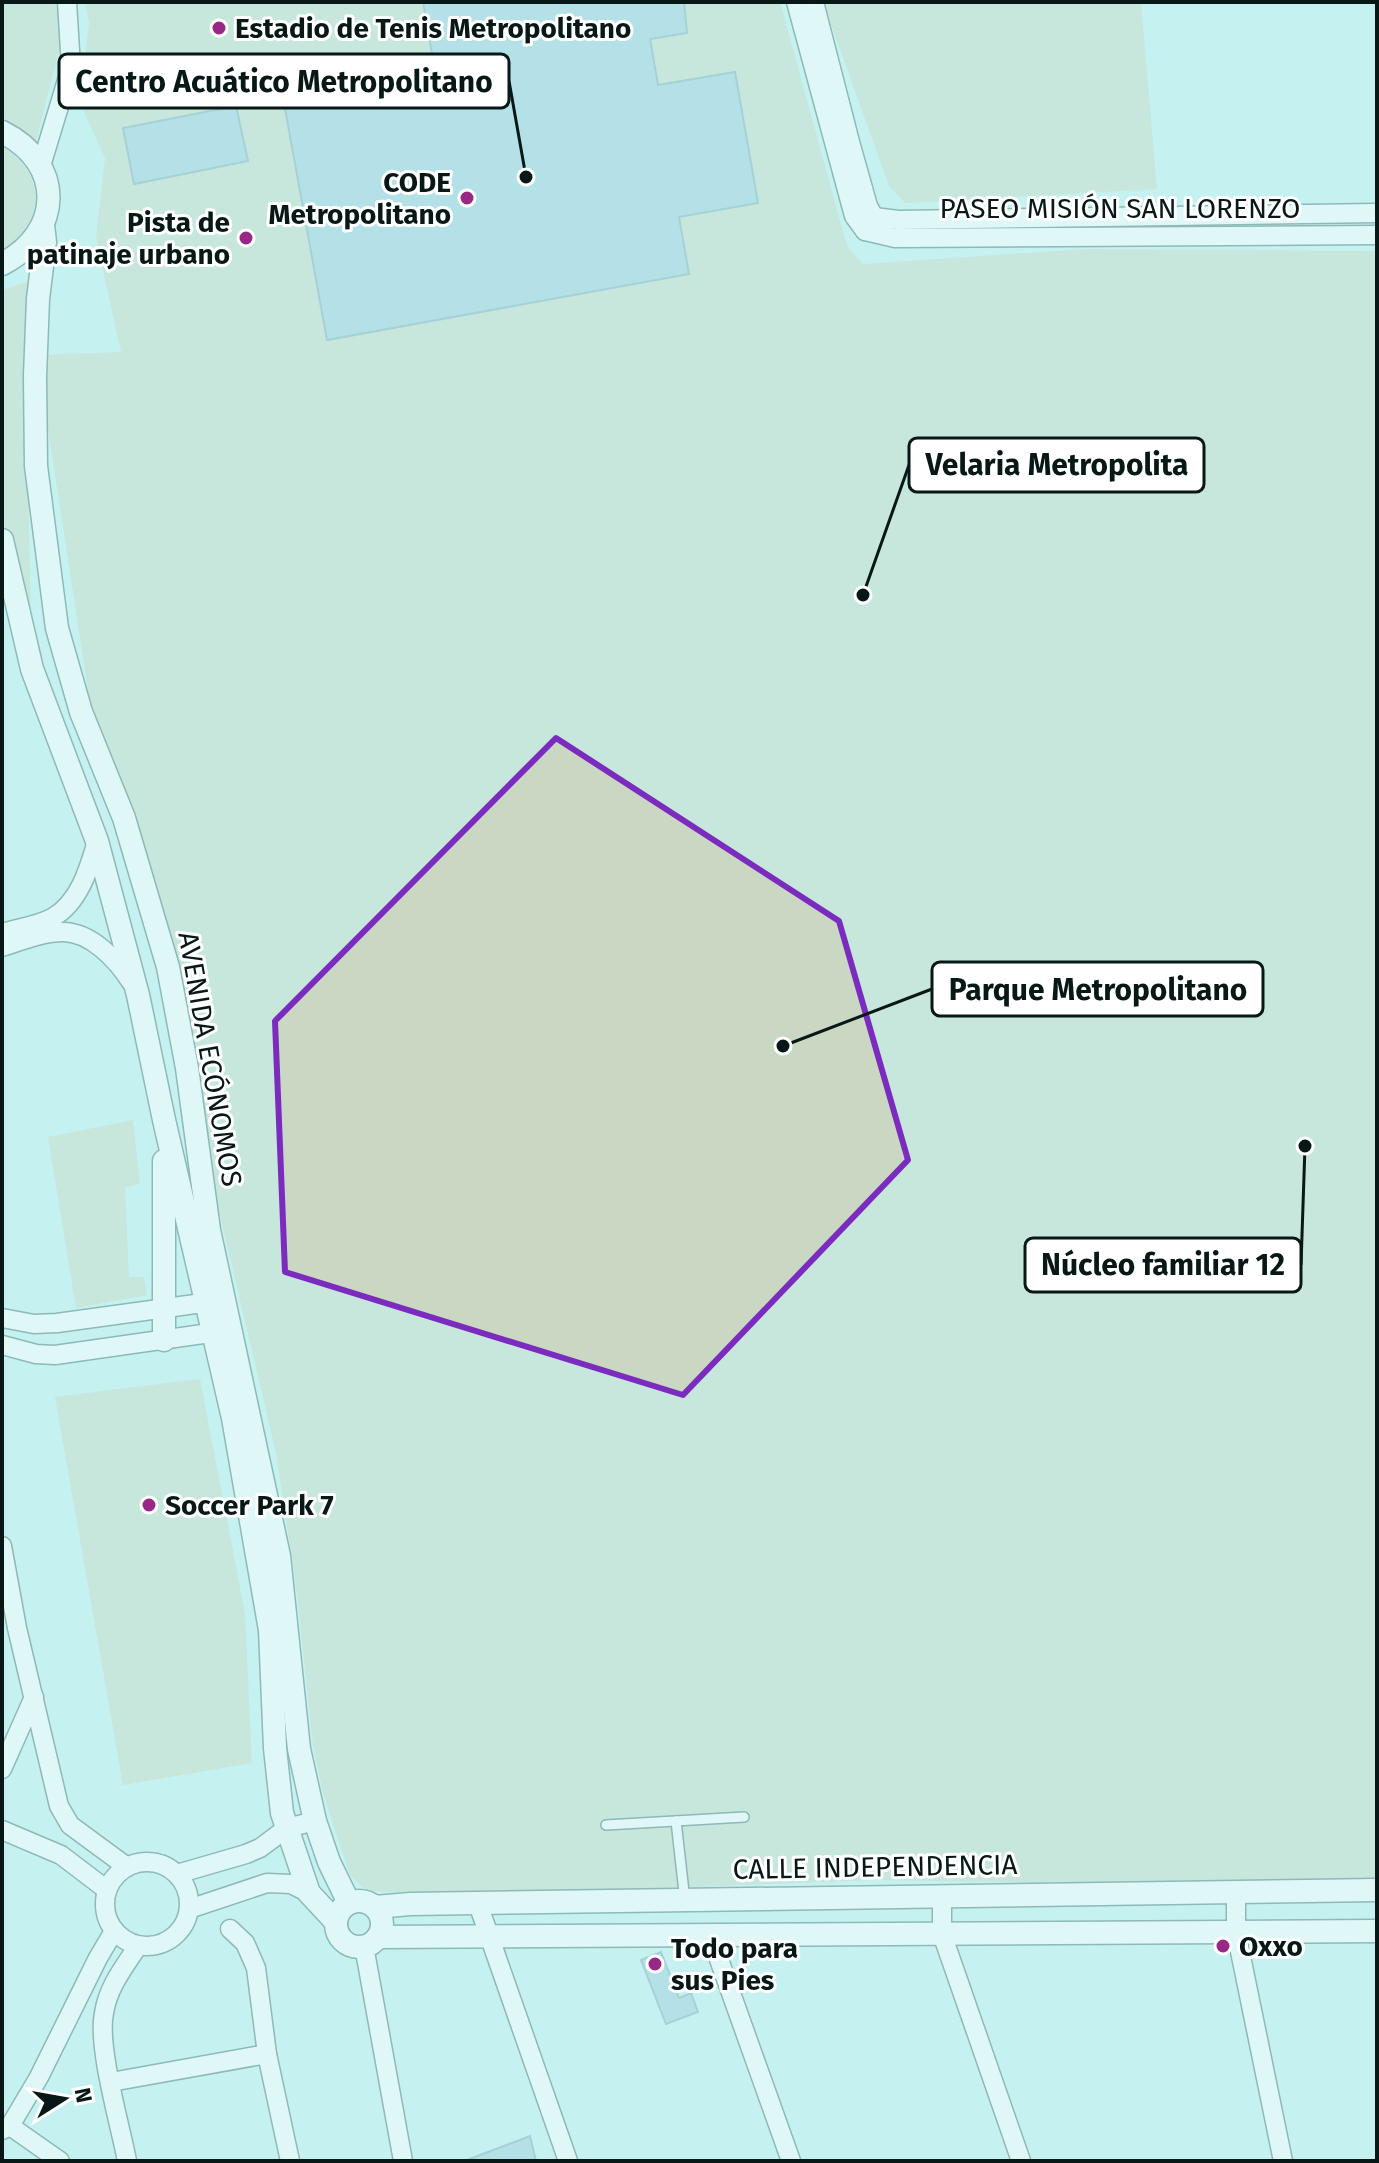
<svg xmlns="http://www.w3.org/2000/svg" width="1379" height="2163" font-family="'Fira Sans',sans-serif">
  <style>
    .green { fill: #c9d7c3 }
    .building { fill: #a1ccdb; stroke: #81a8b6; stroke-width: 2 }
    .lines { fill: none; stroke-linecap: round; stroke-linejoin: round }
    .service-casing { stroke: #4a7372; stroke-width: 12 }
    .minor-casing { stroke: #4a7372; stroke-width: 21 }
    .tertiary-casing { stroke: #4a7372; stroke-width: 25 }
    .service { stroke: #fff; stroke-width: 9 }
    .minor { stroke: #fff; stroke-width: 18 }
    .tertiary { stroke: #fff; stroke-width: 22 }
    .marked { fill: none; stroke: #7b2cbf; stroke-width: 6; stroke-linejoin: round }
    .poi-dot { fill: #982786; stroke: #fff; stroke-width: 3 }
    .labels { text-anchor: middle; dominant-baseline: central; stroke-width: 6; stroke-linejoin: round; paint-order: stroke }
    .poi-label { font-size: 28px; font-weight: bold; fill: #071817; stroke: #fff; text-anchor: start }
    .street-label { font-size: 28px; fill: #071817; stroke: #fff }
    .leader { fill: none; stroke: #071817; stroke-width: 3 }
    .callout-dot { fill: #071817; stroke: #fff; stroke-width: 3 }
    .callout { fill: #fff; stroke: #071817; stroke-width: 3 }
    .callout-label { font-size: 30px; text-anchor: middle; font-weight: bold; fill: #071817 }
  </style>
  <rect width="100%" height="100%" fill="#c5f2f1"/>
  <!-- green -->
  <g class="green">
    <path d="M2,2H55L63,35L34,149L2,126Z"/>
    <path d="M85,2H780L847,246L863,264L1086,249L1377,251V1880H1183L1126,1884L875,1880L642,1889L382,1892L363,1888L350,1875L323,1793L313,1746L297,1594L276,1453L212,1181L88,690L48,429L43,355L121,352L96,238L105,158L80,103L89,23Z"/>
    <path d="M823,2H1141L1157,189L905,203L889,186Z"/>
    <path d="M2,146C47,176 46,221 2,250Z"/>
    <path d="M36,279L27,437L31,622H25L2,514V290Z"/>
    <path d="M133,1120L140,1184L125,1187L129,1277H144L147,1295L76,1308L48,1137Z"/>
    <path d="M200,1379L245,1614L252,1763L123,1785L55,1397Z"/>
  </g>
  <!-- building -->
  <g class="building">
    <path d="M423,2H684L687,33L650,39L658,85L735,72L758,203L679,217L689,274L327,340L284,103L436,77Z"/>
    <path d="M236,106L248,161L134,184L123,128Z"/>
    <path d="M661,1952L679,1998L691,1993L698,2012L666,2024L641,1960Z"/>
    <path d="M530,2136L536,2161H467V2160Z"/>
  </g>
  <g class="lines">
    <!-- service casing -->
    <g class="service-casing">
      <g id="service">
        <path d="M676,1821L685,1901"/>
        <path d="M606,1825L744,1817"/>
      </g>
    </g>
    <!-- minor casing -->
    <g class="minor-casing">
      <g id="minor">
        <path d="M796,2L854,216L865,231"/>
        <path d="M814,2L850,142L868,206L874,217"/>
        <path d="M41,166L71,67L67,2"/>
        <path d="M874,217L898,220L1377,213"/>
        <path d="M865,231L895,238L1377,235"/>
        <path d="M2,933C18,928 37,926 52,918C79,903 89,869 97,841"/>
        <path d="M2,947C21,941 43,932 63,932C91,932 117,960 131,982"/>
        <path d="M2,1318L34,1324L57,1323L217,1301"/>
        <path d="M2,1345L36,1354L55,1355L224,1331"/>
        <path d="M2,1546L17,1628L59,1806L70,1825L127,1867"/>
        <path d="M2,1769L34,1697"/>
        <path d="M2,1830L61,1855L107,1890"/>
        <circle cx="147" cy="1904" r="42"/>
        <path d="M177,1874L246,1854L260,1848L287,1828L315,1821"/>
        <path d="M1236,1891V1932L1283,2161"/>
        <path d="M942,1896V1934L1021,2161"/>
        <path d="M478,1904L568,2161"/>
        <path d="M189,1909L267,1883L291,1884L309,1893"/>
        <path d="M230,1929L245,1943L256,1968L267,2054L290,2161"/>
        <path d="M711,1937L791,2161"/>
        <path d="M364,1946L403,2161"/>
        <path d="M111,2082L267,2054"/>
        <path d="M10,2126L60,2161"/>
        <path d="M2,2130L10,2126L39,2077L98,1958L114,1931"/>
        <path d="M127,2161C120,2124 97,2046 104,2013C108,1987 124,1967 138,1946"/>
      </g>
    </g>
    <!-- tertiary casing -->
    <g class="tertiary-casing">
      <g id="tertiary">
        <path d="M2,132C65,163 63,233 2,264"/>
        <path d="M43,225L45,242L38,299L35,376L36,466L57,628L81,712L124,818L168,967L187,1068L209,1230L279,1556L299,1749L315,1821L329,1862L349,1903"/>
        <path d="M2,540L32,669L97,841L138,995L164,1120L233,1418L270,1630L275,1748L282,1813L309,1893L336,1922"/>
        <path d="M164,1161V1340"/>
        <circle cx="359" cy="1924" r="23"/>
        <path d="M375,1907L410,1904L1377,1890"/>
        <path d="M378,1937L1377,1931"/>
      </g>
    </g>
    <!-- service -->
    <use href="#service" class="service"/>
    <!-- minor -->
    <use href="#minor" class="minor"/>
    <!-- tertiary -->
    <use href="#tertiary" class="tertiary"/>
  </g>
  <!-- marked area -->
  <path d="M0 0H1379V2163H0ZM556,738L839,921L908,1160L683,1395L285,1272L275,1021Z" fill="#c5f2f1" fill-opacity=".55" fill-rule="evenodd"/>
  <path class="marked" d="M556,738L839,921L908,1160L683,1395L285,1272L275,1021Z"/>
  <!-- markers -->
  <g class="poi-dot">
    <circle cx="219" cy="28" r="8"/>
    <circle cx="467" cy="198" r="8"/>
    <circle cx="246" cy="238" r="8"/>
    <circle cx="149" cy="1505" r="8"/>
    <circle cx="1223" cy="1946" r="8"/>
    <circle cx="655" cy="1964" r="8"/>
  </g>
  <g class="labels">
    <!-- poi labels -->
    <g class="poi-label">
      <text x="235" y="28">Estadio de Tenis Metropolitano</text>
      <text x="451" y="182" text-anchor="end">CODE<tspan x="451" dy="32">Metropolitano</tspan></text>
      <text x="230" y="222" text-anchor="end">Pista de<tspan x="230" dy="32">patinaje urbano</tspan></text>
      <text x="165" y="1505">Soccer Park 7</text>
      <text x="1239" y="1946">Oxxo</text>
      <text x="671" y="1948">Todo para<tspan x="671" dy="32">sus Pies</tspan></text>
    </g>
    <!-- street labels -->
    <g class="street-label">
      <text x="1120" y="208">PASEO MISIÓN SAN LORENZO</text>
      <text transform="translate(210 1059) rotate(80)">AVENIDA ECÓNOMOS</text>
      <text transform="translate(875 1867) rotate(-1)">CALLE INDEPENDENCIA</text>
    </g>
  </g>
  <!-- callouts -->
  <path class="leader" d="M526 177L509 81M863 595L909 465M783 1046L932 989M1305 1146L1301 1265"/>
  <g class="callout-dot">
    <circle cx="526" cy="177" r="8"/>
    <circle cx="863" cy="595" r="8"/>
    <circle cx="783" cy="1046" r="8"/>
    <circle cx="1305" cy="1146" r="8"/>
  </g>
  <g class="callout">
    <rect x="59" y="54" width="450" height="54" rx="8"/>
    <rect x="909" y="438" width="295" height="54" rx="8"/>
    <rect x="932" y="962" width="331" height="54" rx="8"/>
    <rect x="1025" y="1238" width="276" height="54" rx="8"/>
  </g>
  <g class="callout-label">
    <text x="284" y="92">Centro Acuático Metropolitano</text>
    <text x="1057" y="475">Velaria Metropolita</text>
    <text x="1098" y="1000">Parque Metropolitano</text>
    <text x="1163" y="1275">Núcleo familiar 12</text>
  </g>
  <!-- border -->
  <rect width="1379" height="2163" fill="none" stroke="#071817" stroke-width="8"/>
  <!-- north arrow -->
  <g transform="translate(64 2099) rotate(79)" stroke="#ffffff" stroke-width="6" paint-order="stroke">
  <path d="M0-6L14 30L0 20L-14 30Z" fill="#071817"/>
  <text y="-12" font-size="22" font-weight="bold" text-anchor="middle" fill="#071817">N</text>
  </g>
</svg>
